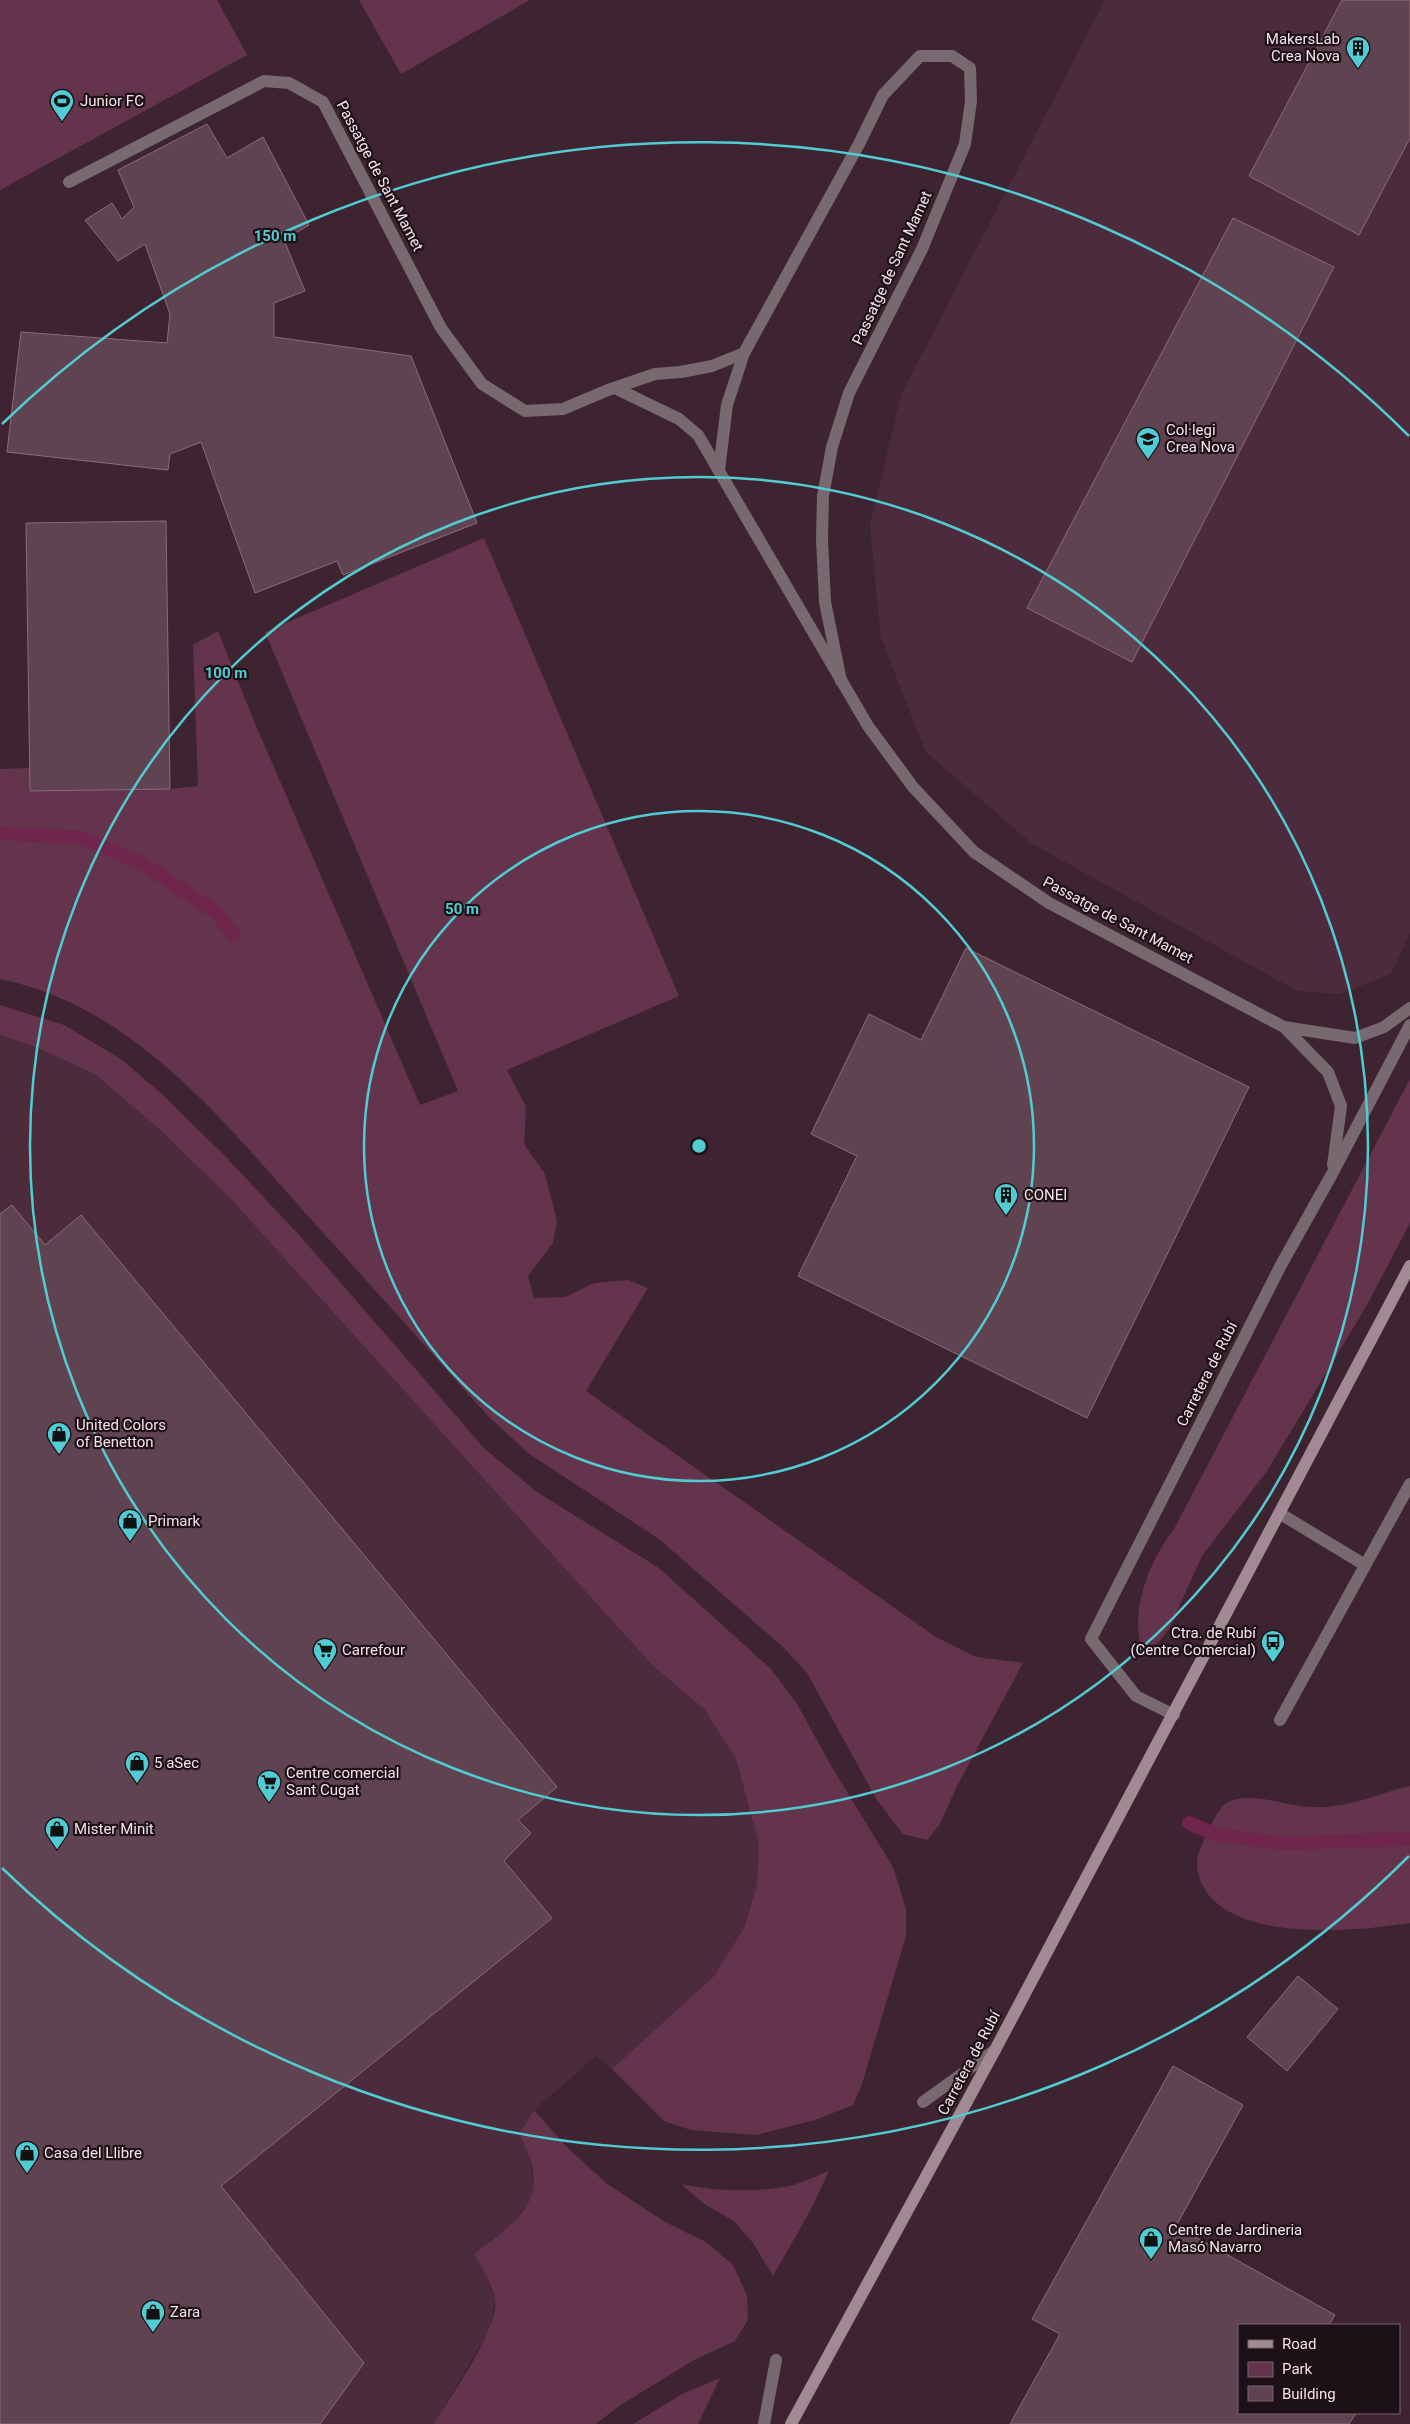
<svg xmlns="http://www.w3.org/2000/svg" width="1410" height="2424" font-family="Roboto,sans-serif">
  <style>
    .built { fill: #4c2c3c }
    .green { fill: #63344b }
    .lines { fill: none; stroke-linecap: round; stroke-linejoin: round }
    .stream { stroke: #6e264c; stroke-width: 14 }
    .building { fill: #604350; stroke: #8b6c79 }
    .lane { stroke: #77696f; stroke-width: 12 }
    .street { stroke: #77696f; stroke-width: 12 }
    .secondary { stroke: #a18a94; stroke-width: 12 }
    .ring { fill: none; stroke: #51ccd3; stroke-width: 2.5 }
    .labels { text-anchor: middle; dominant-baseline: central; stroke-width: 4.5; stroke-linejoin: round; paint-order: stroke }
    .poi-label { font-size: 15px; fill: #f5e3eb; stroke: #1d1117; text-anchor: start }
    .street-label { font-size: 15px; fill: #f5e3eb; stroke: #1d1117 }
    .centre { fill: #51ccd3; stroke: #1d1117; stroke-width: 2.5 }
    .ring-label { font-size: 15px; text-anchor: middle; font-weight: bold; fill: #51ccd3; stroke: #1d1117; stroke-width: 4.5; stroke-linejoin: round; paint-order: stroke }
  </style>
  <rect width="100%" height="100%" fill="#3e2430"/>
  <!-- built -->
  <g class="built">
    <path d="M1105,0H1410V933L1391,974L1339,994L1297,991L1031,843L926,752L881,638L870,525L901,395Z"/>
    <path d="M0,1035L35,1047L95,1074L158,1128L229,1197L653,1666L704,1709L736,1759L759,1844L757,1886L744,1928L714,1976L612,2069L596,2056L534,2110L519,2134L529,2152L534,2190L527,2206L512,2224L474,2254L487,2277L495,2300L491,2327L434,2424H0Z"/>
  </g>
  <!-- green -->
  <g class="green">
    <path d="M0,0H217L247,55L0,190Z"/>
    <path d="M359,0H530L401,74Z"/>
    <path d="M484,538L679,996L507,1070L526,1107L524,1144L545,1174L557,1221L553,1243L528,1276L534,1298L565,1297L594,1283L628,1280L648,1288L586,1391L936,1637L976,1657L1023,1663L957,1786L940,1824L927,1840L903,1834L877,1800L807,1673L783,1647L659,1539L528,1453L488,1416C431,1352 374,1289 316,1225C228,1127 137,1007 0,979V769L30,768L31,791L170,789L198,786L193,645L218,631L251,714L420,1105L458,1091L265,632Z"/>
    <path d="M0,1005L64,1025L121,1059L162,1094L225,1156L300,1236L485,1449L537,1492L659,1568L771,1669L797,1704L833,1769L893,1867L906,1909V1936L862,2084L853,2105L815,2120L756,2135L691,2130L664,2121L612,2069L714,1976L744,1928L757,1885L759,1844L736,1759L704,1709L653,1666L229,1197L158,1128L95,1074L35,1047L0,1035Z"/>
    <path d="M1410,1079V1223L1367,1305L1267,1471L1202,1556L1169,1629L1157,1644L1141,1646C1130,1608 1151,1558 1174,1529Z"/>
    <path d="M1410,1786V1923C1392,1925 1375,1928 1357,1929C1313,1932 1229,1932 1204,1888C1199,1879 1195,1866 1198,1855C1201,1845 1218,1807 1226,1803C1249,1790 1285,1806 1311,1807C1348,1809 1375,1794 1410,1786Z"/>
    <path d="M534,2110L568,2148L606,2183L665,2222L706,2242L733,2265L747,2295L748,2320L735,2341L694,2360L619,2406L596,2424H434C449,2399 501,2326 495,2299C491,2282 482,2268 474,2254C521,2218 554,2198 519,2134Z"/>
    <path d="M829,2171L810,2211L773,2276L753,2243L734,2221L704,2204L681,2184C715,2191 755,2193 789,2186C802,2183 816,2176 829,2171Z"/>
    <path d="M720,2378L698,2424H633L684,2393Z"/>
  </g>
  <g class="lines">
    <!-- stream -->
    <g class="stream">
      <path d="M0,833L82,838L143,864L217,913L233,935"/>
      <path d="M1189,1823L1217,1835L1282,1843L1410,1839"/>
    </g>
  </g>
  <!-- building -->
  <g class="building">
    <path d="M1342,0H1410V138L1359,235L1249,176Z"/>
    <path d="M207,124L227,158L263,137L309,225L284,240L305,291L274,303V337L411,356L477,523L343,575L337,561L255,593L201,442L170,454L168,470L7,452L21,332L167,343L170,314L145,244L118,261L85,220L112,203L122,219L134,207L118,170Z"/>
    <path d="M1233,218L1334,267L1132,662L1027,608Z"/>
    <path d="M166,521L170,789L30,791L26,523Z"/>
    <path d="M966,948L1249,1087L1087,1418L798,1276L857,1156L811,1134L869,1014L921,1040Z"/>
    <path d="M12,1205L45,1245L81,1215L557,1787L518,1820L531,1833L504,1861L552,1918L221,2186L364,2363L320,2424H0V1214Z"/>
    <path d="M1298,1976L1338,2009L1287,2071L1247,2037Z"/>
    <path d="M1173,2066L1243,2105L1176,2226L1335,2315L1329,2325H1239V2413H1356L1349,2424H1010L1060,2334L1032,2319Z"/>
  </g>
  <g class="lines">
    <!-- lane -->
    <g class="lane">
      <path d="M1279,1513L1365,1565"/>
      <path d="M1280,1720L1410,1484"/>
      <path d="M923,2102L995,2050"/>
      <path d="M764,2424L776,2360"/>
    </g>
    <!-- street -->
    <g class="street">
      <path d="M69,182L264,81L289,83L323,102L441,328L482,384L525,411L563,409L608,390L655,374L681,372L712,366L744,353L859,144L883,95L920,56H952L970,68L971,101L965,144L922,249L849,393L832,447L823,496L822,539L825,602L841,681"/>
      <path d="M615,388L679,419L698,435L868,726L913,787L974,852L1049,903L1284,1027"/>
      <path d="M719,470L727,405L744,353"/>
      <path d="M1333,1165L1341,1106L1328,1072L1284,1027L1355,1038L1384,1027L1410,1008"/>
      <path d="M1174,1715L1136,1696L1091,1639L1281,1265L1332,1174L1410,1025"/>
    </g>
    <!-- secondary -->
    <path class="secondary" d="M791,2424L995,2050L1410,1266"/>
  </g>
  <!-- distance rings -->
  <g class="ring">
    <circle cx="699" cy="1146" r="335"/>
    <circle cx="699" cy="1146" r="669"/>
    <path d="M1409 1856A1004 1004 0 0 1 2 1868M2 424A1004 1004 0 0 1 1409 436"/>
  </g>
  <!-- icons -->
  <defs>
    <g id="building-pin" transform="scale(1.25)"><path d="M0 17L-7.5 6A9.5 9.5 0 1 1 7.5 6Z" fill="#51ccd3" stroke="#1d1117"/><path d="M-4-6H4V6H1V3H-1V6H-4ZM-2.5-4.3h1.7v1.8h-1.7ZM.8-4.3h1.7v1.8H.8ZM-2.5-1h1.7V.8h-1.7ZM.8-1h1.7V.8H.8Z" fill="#111"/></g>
    <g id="stadium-pin" transform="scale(1.25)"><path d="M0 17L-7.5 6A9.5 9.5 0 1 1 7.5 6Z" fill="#51ccd3" stroke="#1d1117"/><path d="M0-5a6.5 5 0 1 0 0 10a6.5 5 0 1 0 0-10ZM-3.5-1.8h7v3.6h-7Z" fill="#111"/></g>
    <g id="school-pin" transform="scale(1.25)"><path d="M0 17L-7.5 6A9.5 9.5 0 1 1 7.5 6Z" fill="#51ccd3" stroke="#1d1117"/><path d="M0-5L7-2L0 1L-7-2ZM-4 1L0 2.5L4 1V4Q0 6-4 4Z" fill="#111"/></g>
    <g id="shop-pin" transform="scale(1.25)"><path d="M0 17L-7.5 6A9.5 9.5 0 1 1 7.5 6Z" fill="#51ccd3" stroke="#1d1117"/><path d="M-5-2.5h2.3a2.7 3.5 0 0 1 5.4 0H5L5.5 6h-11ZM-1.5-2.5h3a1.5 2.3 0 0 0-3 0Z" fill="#111"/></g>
    <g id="bus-pin" transform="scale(1.25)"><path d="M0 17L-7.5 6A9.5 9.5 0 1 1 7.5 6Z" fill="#51ccd3" stroke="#1d1117"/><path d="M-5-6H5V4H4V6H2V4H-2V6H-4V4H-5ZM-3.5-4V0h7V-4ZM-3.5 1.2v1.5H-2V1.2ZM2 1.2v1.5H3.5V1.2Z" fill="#111"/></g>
    <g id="supermarket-pin" transform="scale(1.25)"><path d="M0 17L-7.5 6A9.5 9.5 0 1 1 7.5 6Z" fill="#51ccd3" stroke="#1d1117"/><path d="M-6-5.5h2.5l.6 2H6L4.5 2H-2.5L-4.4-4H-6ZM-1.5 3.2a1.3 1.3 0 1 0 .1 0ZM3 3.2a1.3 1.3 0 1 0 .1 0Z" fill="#111"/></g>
  </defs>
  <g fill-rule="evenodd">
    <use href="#building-pin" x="1358" y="48"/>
    <use href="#stadium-pin" x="62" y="101"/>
    <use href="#school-pin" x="1148" y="439"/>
    <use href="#building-pin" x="1006" y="1195"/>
    <use href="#shop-pin" x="59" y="1434"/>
    <use href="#shop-pin" x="130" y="1521"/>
    <use href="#bus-pin" x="1273" y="1642"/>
    <use href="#supermarket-pin" x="325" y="1650"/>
    <use href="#shop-pin" x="137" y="1763"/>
    <use href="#supermarket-pin" x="269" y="1782"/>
    <use href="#shop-pin" x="57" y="1829"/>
    <use href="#shop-pin" x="27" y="2153"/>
    <use href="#shop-pin" x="1151" y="2239"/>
    <use href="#shop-pin" x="153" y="2312"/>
  </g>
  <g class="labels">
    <!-- poi labels -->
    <g class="poi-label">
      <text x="1340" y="39" text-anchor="end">MakersLab<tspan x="1340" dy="17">Crea Nova</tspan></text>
      <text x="80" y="101">Junior FC</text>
      <text x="1166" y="430">Col·legi<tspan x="1166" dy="17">Crea Nova</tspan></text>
      <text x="1024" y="1195">CONEI</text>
      <text x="76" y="1425">United Colors<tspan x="76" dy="17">of Benetton</tspan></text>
      <text x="148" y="1521">Primark</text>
      <text x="1256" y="1633" text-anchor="end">Ctra. de Rubí<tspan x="1256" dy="17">(Centre Comercial)</tspan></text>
      <text x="342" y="1650">Carrefour</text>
      <text x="154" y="1763">5 aSec</text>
      <text x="286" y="1773">Centre comercial<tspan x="286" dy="17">Sant Cugat</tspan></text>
      <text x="74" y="1829">Mister Minit</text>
      <text x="44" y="2153">Casa del Llibre</text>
      <text x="1168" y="2230">Centre de Jardineria<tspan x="1168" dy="17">Masó Navarro</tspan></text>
      <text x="170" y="2312">Zara</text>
    </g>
    <!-- street labels -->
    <g class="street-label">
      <text transform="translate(380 176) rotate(62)">Passatge de Sant Mamet</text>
      <text transform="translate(892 268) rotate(-65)">Passatge de Sant Mamet</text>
      <text transform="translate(1118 920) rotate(28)">Passatge de Sant Mamet</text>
      <text transform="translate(1207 1374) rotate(-63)">Carretera de Rubí</text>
      <text transform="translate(969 2063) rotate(-62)">Carretera de Rubí</text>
    </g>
  </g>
  <circle cx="699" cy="1146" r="8" class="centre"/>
  <g class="ring-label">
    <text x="275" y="241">150 m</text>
    <text x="226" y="678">100 m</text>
    <text x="462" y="914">50 m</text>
  </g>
  <!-- legend -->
  <rect x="1238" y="2324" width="162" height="90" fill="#1d1117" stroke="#73656c"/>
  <rect x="1248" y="2340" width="25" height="8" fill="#a18a94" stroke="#73656c"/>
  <text x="1282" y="2349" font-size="15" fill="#f5e3eb">Road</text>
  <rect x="1248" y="2362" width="25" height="15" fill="#63344b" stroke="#73656c"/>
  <text x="1282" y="2374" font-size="15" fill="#f5e3eb">Park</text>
  <rect x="1248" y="2386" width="25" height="15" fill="#604350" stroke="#73656c"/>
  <text x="1282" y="2399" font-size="15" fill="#f5e3eb">Building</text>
</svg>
